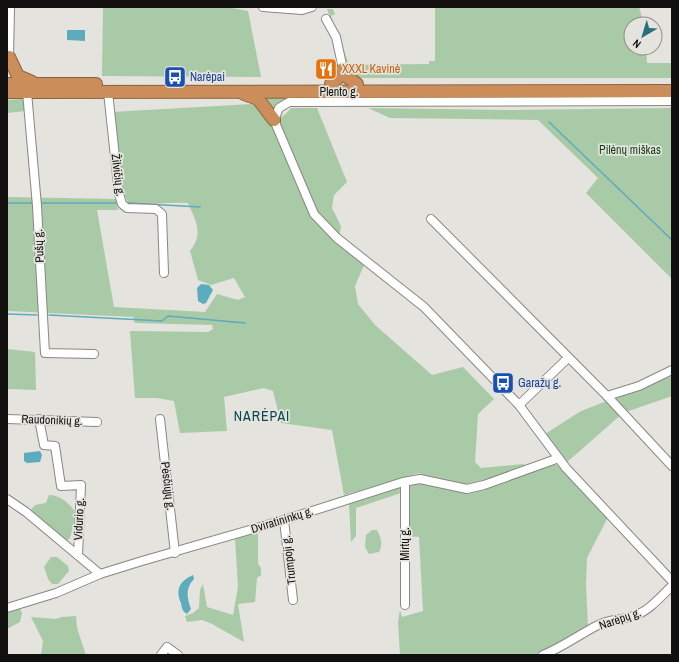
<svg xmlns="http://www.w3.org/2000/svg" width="679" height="662" font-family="'Archivo Narrow',sans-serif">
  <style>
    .green { fill: #a8caa6 }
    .water { fill: #5cacbd }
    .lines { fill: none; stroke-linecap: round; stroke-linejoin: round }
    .stream { stroke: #5cacbd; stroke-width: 1.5 }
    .minor-casing { stroke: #898781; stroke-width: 10 }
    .highway-casing { stroke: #8a6240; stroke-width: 14 }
    .minor { stroke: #fff; stroke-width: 8 }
    .highway { stroke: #cb8e5a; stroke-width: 12 }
    .labels { text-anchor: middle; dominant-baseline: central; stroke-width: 3.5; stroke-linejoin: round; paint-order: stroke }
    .food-label { font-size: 12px; fill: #c56008; stroke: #e5e3dd; text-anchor: start }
    .transit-label { font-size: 12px; fill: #164399; stroke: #e5e3dd; text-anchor: start }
    .street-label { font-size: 12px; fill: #11100f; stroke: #e5e3dd }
    .park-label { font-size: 12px; fill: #0f3f11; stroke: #e5e3dd }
    .quarter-label { font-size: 14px; letter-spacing: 1px; fill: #084850; stroke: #e5e3dd }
  </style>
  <rect width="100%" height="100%" fill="#e5e3dd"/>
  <!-- green -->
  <g class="green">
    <path d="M103,7H226L248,11L261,77L102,76Z"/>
    <path d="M435,7H639L644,24H631V48H646L647,63H672V78H354L347,65L327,9H333L335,14L331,16L349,65L429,64V61H435Z"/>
    <path d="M259,97L345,98V99H286L276,105L272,112Z"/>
    <path d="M23,99L26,111L7,113V100Z"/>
    <path d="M252,104C268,116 275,128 291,108H317L347,182L334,195L332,208L341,226L338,244L364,265L355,286L358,304L375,325L432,375L463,367L494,399L478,414L475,462L481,468L524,464L526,468L471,486L439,481L419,473L344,495L332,430L281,423L273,391L264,388L224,397L227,431L180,433L174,401L157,398H135L130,331L208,332L213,329L212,325L135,323L133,317L7,311V197L116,199L118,210H97L114,307L205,312L217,294L238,300L245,297L234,278L211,285L198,280L190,251C204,233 196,222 188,203C168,202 150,205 130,205C114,182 115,139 112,112Z"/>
    <path d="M368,108L512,110L672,108V279L586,193L598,178L538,120L390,118Z"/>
    <path d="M7,349L35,352L36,390L7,389Z"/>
    <path d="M672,376V396L623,413L566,463L545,434L581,411Z"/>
    <path d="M552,465H558L563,470L608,517L587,558L586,584L588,628L538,655H400L398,622L400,610L402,617L423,611L419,537L408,536L401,538V493L356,508V536L351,542L349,504L399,486L414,483L475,491Z"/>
    <path d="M49,495C60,495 71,504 76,514L70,538L65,542L30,511L35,505L46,503Z"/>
    <path d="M258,530V564L261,568V575L257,578L255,602L238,604L244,642L212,624L202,620L187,622L185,616L193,613L199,608L200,590L203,584L207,607L233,615L238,587L235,538Z"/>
    <path d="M372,530H377C381,538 383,544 379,552L369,554L365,547L366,535Z"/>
    <path d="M51,557H57L68,566L69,571L58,584H52L48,579L44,567Z"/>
    <path d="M19,607L22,613L20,622L7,629V611Z"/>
    <path d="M76,616L77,628L86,655H41L43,641L31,617L56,619L62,617Z"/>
  </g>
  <!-- water -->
  <g class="water">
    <path d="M67,30H85V41L67,40Z"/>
    <path d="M201,284L209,285L213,290L206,303L203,304L198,301L197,288Z"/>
    <path d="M40,451L42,455L40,462L27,463L24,461V453Z"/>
    <path d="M193,575L194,579C185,588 187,598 191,609L187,614C182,611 182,608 181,603C175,589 180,581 193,575Z"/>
  </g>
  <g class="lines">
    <!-- stream -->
    <g class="stream">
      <path d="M549,122L672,240"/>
      <path d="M7,203H32"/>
      <path d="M41,203H116"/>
      <path d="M128,203L200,207"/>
      <path d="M7,314L37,315"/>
      <path d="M49,315L162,321L168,316L245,323"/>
    </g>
    <!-- minor casing -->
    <g class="minor-casing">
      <g id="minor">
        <path d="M263,7L302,10L312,7"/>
        <path d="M326,19L336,37L343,69"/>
        <path d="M9,57L10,7"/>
        <path d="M27,92L37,206L45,353L94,354"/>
        <path d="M108,92L119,194L122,204L127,208L156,209L162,214L164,273"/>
        <path d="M672,101L289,102L279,108L274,120L314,214L337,238L424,307L519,405L566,468L672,581"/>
        <path d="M431,219L607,396L672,466"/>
        <path d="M607,396L639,386L672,370"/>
        <path d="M519,405L568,358"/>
        <path d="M7,419L97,422"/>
        <path d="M39,419L44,445L55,446L61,486L81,485L78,555"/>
        <path d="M160,419L175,553"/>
        <path d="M405,482V605"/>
        <path d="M7,499L26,512L100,574"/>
        <path d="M284,520L293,600"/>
        <path d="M7,608L56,593L100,574L142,561L284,520L403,482L420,479L467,489L484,485L559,458"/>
        <path d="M161,655L167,647L178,655"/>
        <path d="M543,655C563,647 580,634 600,624C612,619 624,620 636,615C650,610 661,596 672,586"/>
      </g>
    </g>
    <!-- highway casing -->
    <g class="highway-casing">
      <g id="highway">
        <path d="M9,57L18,76L32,82"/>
        <path d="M343,69L346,76L357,84"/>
        <path d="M7,84H96"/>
        <path d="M331,84L340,76L343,69"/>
        <path d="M7,92L672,91"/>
        <path d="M244,94L258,99L274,120"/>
      </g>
    </g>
    <!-- minor -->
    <use href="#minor" class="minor"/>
    <!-- highway -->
    <use href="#highway" class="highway"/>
  </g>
  <!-- icons -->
  <defs>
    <g id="restaurant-square" transform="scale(1.15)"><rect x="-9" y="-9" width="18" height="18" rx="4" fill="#e8710a" stroke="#e5e3dd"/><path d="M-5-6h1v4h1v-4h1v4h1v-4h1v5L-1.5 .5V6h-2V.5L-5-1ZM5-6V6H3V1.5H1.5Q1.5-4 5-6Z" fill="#fff"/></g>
    <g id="bus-square" transform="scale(1.15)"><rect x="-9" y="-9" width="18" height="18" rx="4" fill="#1a4fb4" stroke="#e5e3dd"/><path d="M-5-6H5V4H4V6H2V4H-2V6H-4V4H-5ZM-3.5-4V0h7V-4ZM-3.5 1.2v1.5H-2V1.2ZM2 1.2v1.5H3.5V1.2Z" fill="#fff"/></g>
  </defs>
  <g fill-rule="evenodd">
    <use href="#restaurant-square" x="326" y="69"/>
    <use href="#bus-square" x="175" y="77"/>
    <use href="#bus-square" x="503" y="383"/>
  </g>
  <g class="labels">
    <!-- food labels -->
    <g class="food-label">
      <text x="342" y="69">XXXL Kavinė</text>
    </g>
    <!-- transit labels -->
    <g class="transit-label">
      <text x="190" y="77">Narėpai</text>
      <text x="518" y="383">Garažų g.</text>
    </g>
    <!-- street labels -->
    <g class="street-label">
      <text x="339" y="92">Plento g.</text>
      <text transform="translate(118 175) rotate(83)">Žilvičių g.</text>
      <text transform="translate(39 246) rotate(-93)">Pušų g.</text>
      <text transform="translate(52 420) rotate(2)">Raudonikių g.</text>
      <text transform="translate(168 486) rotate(83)">Pėsčiųjų g.</text>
      <text transform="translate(79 519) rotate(-87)">Vidurio g.</text>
      <text transform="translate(282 520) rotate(-17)">Dviratininkų g.</text>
      <text transform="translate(405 544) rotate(-90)">Mirtų g.</text>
      <text transform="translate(289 560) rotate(-97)">Trumpoji g.</text>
      <text transform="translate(620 619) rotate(-19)">Narėpų g.</text>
    </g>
    <!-- park labels -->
    <g class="park-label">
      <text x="630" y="150">Pilėnų miškas</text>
    </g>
    <!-- quarter labels -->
    <g class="quarter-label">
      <text x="262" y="416">NARĖPAI</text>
    </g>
  </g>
  <!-- border -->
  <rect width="679" height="662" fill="none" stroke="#11100f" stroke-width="16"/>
  <!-- north arrow -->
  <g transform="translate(643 36) rotate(218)"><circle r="19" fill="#e5e3dd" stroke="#908f8b"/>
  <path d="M0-3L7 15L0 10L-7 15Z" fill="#28707b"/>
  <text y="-6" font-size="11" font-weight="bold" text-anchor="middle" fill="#11100f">N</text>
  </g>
</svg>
